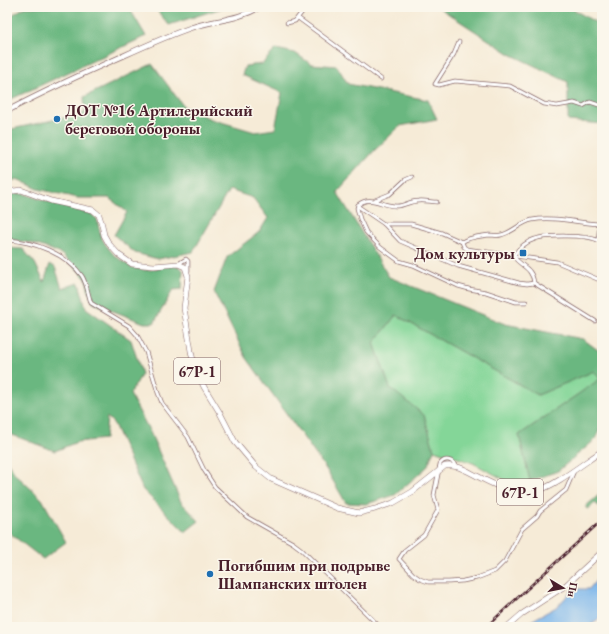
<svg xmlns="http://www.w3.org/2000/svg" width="609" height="634" font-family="'EB Garamond',serif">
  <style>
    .green { fill: #84d698; stroke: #677a62 }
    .forest { fill: #6bb780; stroke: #5a6b56 }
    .water { fill: #78b4ea; stroke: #616a8a }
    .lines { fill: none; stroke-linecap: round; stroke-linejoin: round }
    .street-casing { stroke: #866667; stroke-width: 4.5 }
    .secondary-casing { stroke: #866667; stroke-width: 6 }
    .primary-casing { stroke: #866667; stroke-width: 6 }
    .street { stroke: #fff; stroke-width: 3 }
    .secondary { stroke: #fff; stroke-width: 4.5 }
    .primary { stroke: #fff; stroke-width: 5 }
    .rail-casing { stroke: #4a1f2b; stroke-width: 2.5 }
    .rail { stroke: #fbf7ec; stroke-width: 1; stroke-dasharray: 3; stroke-linecap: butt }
    .poi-dot { fill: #1f6fb2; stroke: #fbf7ec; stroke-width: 1.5 }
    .labels { text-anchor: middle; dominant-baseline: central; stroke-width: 3; stroke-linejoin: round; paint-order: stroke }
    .shield { fill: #fbf7ec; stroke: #7f6065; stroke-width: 1 }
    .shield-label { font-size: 15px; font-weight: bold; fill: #4a1f2b }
    .poi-label { font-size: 16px; font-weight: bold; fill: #4a1f2b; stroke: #fbf7ec; text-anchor: start }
  </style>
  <rect width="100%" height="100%" fill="#fbf7ec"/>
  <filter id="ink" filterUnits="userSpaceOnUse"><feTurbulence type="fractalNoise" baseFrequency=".025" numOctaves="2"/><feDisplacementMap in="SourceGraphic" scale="8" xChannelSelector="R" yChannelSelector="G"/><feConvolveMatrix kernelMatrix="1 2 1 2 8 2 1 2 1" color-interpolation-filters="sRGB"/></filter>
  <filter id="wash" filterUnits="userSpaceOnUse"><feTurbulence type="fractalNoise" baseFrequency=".012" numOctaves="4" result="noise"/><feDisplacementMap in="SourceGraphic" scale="16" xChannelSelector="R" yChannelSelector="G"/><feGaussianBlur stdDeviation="0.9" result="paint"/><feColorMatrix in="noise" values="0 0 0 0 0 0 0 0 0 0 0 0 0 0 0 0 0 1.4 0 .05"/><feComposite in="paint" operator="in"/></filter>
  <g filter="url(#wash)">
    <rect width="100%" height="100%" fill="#f6ebd7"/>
    <!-- green -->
    <path class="green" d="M396,315L538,395L594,371L600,379L519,435L530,481L523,485L505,480L473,463L434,450L424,416L390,388L374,343Z"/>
    <!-- forest -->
    <g class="forest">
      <path d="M25,7H135L131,11L146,36L7,101V18Z"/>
      <path d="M154,7H225L169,25Z"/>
      <path d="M438,7H569L602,26V124L568,121V82L510,54Z"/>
      <path d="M276,49L295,53L311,64L337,66L348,84L428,100L437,119L400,126L374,151L337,192L389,277L505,324L583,339L602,353V422L596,439L558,471L530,481L519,435L600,379L594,371L538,395L396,315L374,343L390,388L424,415L434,450L427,467L395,495L366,504L346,503L326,469L246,357L214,292L227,257L259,232L268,218L253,198L229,190L193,252L158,259L135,253L114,235L127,212L109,198H78L38,189L17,179L7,183V130L85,113L84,97L152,64L184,107L211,119L255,132L275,129L282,93L242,75L245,66L262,64Z"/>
      <path d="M12,193L25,194L58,205L91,214L97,219L101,237L106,245L114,255L131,267L144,270H150L171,265L180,267L183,270L182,289L173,290L154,323H144L93,303L89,293L86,279L75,267L61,254L52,250L31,243L7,239V195Z"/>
      <path d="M7,248L23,249L35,263L44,282L50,264L55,267L62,288L79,283L86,308L131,340L142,374L130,394L150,432L181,502L199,521L185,532L143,490L114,424L107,417L105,439L77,442L55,451L7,433Z"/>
      <path d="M7,461L15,474L42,499L66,542L43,559L7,531Z"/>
      <path d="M602,490V504L600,507L595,503L588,509L586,508V506L599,495Z"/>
    </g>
    <!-- water -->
    <path class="water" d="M602,573V616L588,627H520L558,606L573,589H589Z"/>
  </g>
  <g filter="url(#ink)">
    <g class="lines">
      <!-- street casing -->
      <g class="street-casing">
        <g id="street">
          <path d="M298,18L381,79"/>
          <path d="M287,23L295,21L306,7"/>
          <path d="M459,42L454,54L435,84L439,85L455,81L510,86L544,104L557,106L574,103L583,106L590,102L602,106"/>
          <path d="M375,200L390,194L405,180L412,177"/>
          <path d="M437,202C431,202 424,200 418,201C410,201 404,206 397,206C383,207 371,194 358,205L359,207L384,224L400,241L458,266L519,283L527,284L534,283L595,321"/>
          <path d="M358,205L357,208L360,219L366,232L380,247L399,261L413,265L458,286L469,289L486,292L516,302H526"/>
          <path d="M384,224H411L442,233L462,242L464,247L467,249L557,262L602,281"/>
          <path d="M7,240C33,241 67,254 82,276C87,284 88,294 91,303L129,326L137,335L146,352L158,393L162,403L188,437L204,470L215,487L247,517L293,543L301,549L380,627"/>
          <path d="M462,242C468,237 482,236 489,235C493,235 498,236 501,235C512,233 521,222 532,220C554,216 578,223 600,224L598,240"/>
          <path d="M513,256C519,248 525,242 535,239C546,235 587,235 597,240C598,240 601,243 602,244"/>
          <path d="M513,256C522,268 532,267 534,283"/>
          <path d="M178,264L186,259L188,261V271"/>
          <path d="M457,466C452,460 445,457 440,464L434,495L438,510L424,535L405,550L399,559L413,574L420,579L428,582H449L463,581L477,578L495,571L505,561L522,529L537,516L540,511L566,490L574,471"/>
        </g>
      </g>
      <!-- secondary casing -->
      <g class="secondary-casing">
        <path id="secondary" d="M7,111C45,91 84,73 123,56C145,46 167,36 190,28C214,20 238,20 260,7"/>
      </g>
      <!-- primary casing -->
      <g class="primary-casing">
        <g id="primary">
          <path d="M7,192L21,190L51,201L93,210L99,215L102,225L104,235L109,244L119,255L132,264L154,266L178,264L185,267L188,276L184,308L191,351L194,365L204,387L220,413L235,442L256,467L271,479L337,508L359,513L375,509L393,503L412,492L445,466C457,464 467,471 477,476C494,485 516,496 536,491C554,487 585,462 602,451"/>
          <path d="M507,627L522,614L565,586L602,552"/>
        </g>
      </g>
      <!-- street -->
      <use href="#street" class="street"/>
      <!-- secondary -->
      <use href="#secondary" class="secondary"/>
      <!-- primary -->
      <use href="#primary" class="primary"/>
      <!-- rail casing -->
      <g class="rail-casing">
        <path id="rail" d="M486,627L602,520"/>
      </g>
      <!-- rail -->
      <use href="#rail" class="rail"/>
    </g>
  </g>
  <!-- markers -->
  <g class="poi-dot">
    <circle cx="57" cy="119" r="4"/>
    <rect x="519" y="249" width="8" height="8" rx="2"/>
    <circle cx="210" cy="574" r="4"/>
  </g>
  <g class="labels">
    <!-- shield labels -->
    <g class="shield">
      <rect x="174" y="358" width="46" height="26" rx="3"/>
      <rect x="497" y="479" width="46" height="26" rx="3"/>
    </g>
    <g class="shield-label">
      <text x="197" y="371">67Р-1</text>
      <text x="520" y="492">67Р-1</text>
    </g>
    <!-- poi labels -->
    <g class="poi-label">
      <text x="65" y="110">ДОТ №16 Артилерийский<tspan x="65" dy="18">береговой обороны</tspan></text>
      <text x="515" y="253" text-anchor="end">Дом культуры</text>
      <text x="218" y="565">Погибшим при подрыве<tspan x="218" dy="18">Шампанских штолен</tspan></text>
    </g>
  </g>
  <!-- margin -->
  <rect width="609" height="634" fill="none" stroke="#fbf7ec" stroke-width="24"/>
  <!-- north arrow -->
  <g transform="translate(563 588) rotate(100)" stroke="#fbf7ec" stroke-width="3" paint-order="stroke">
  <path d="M0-3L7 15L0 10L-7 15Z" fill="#4a1f2b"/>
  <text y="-6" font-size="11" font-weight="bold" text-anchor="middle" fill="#4a1f2b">Пн</text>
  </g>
</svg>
